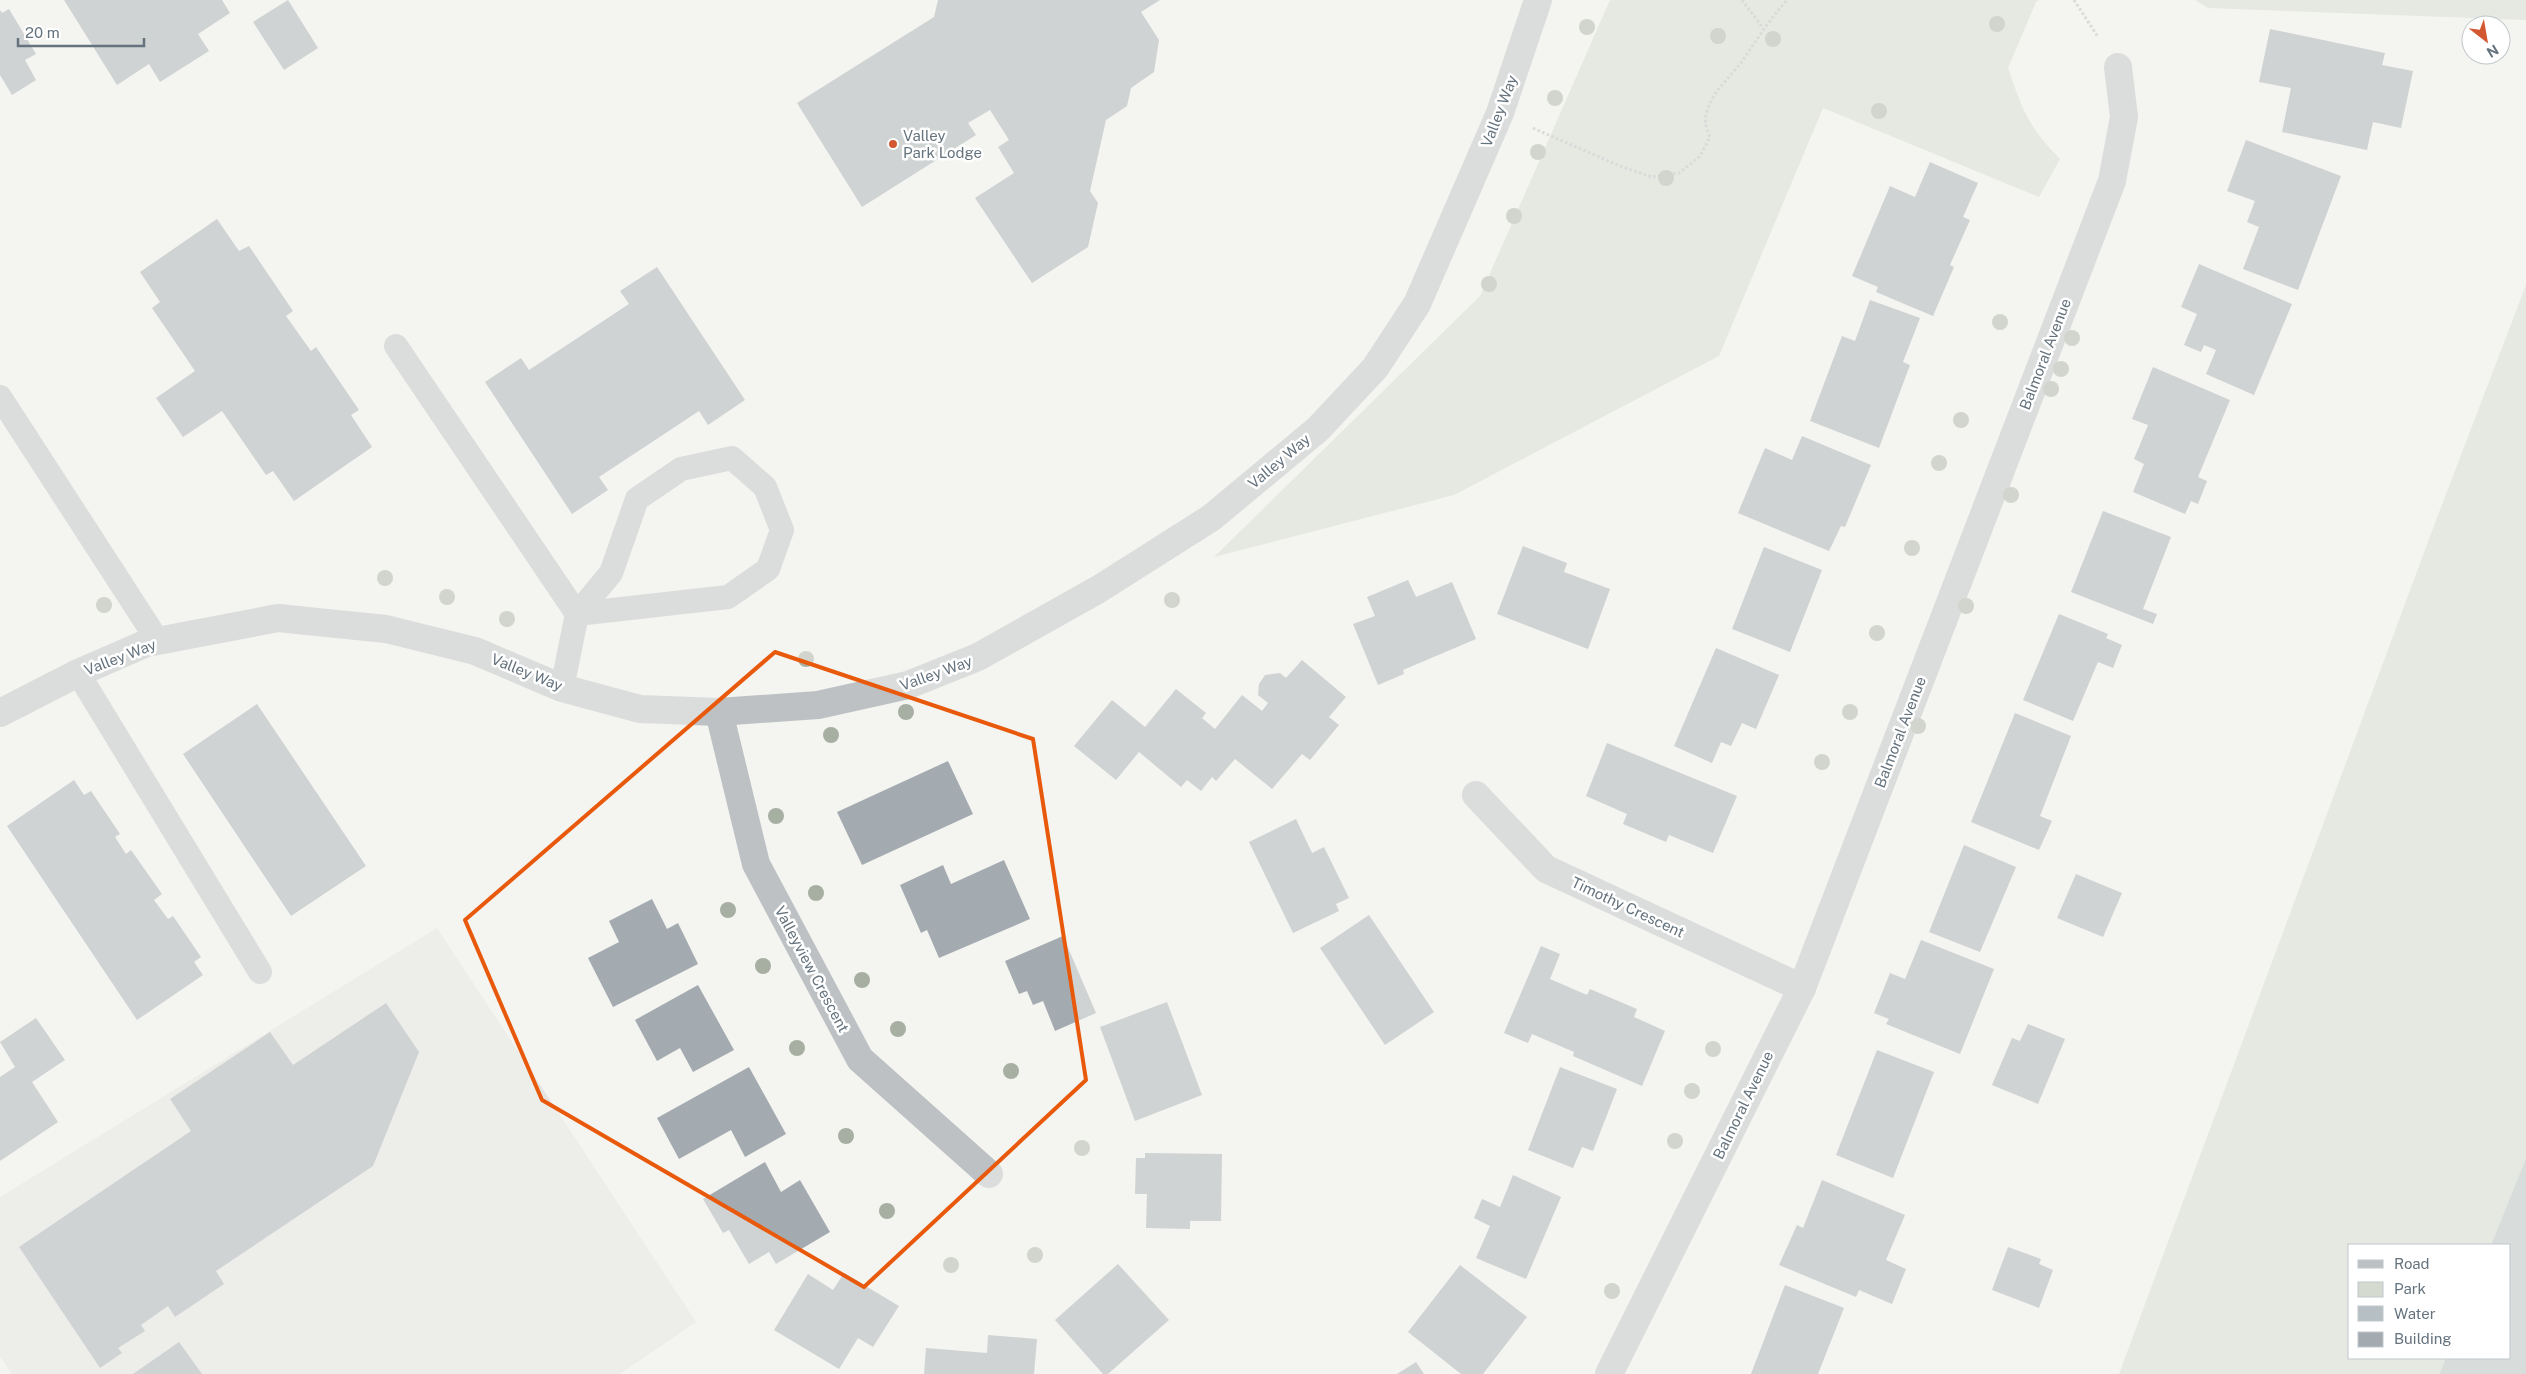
<svg xmlns="http://www.w3.org/2000/svg" width="2526" height="1374" font-family="'Public Sans',sans-serif">
  <style>
    .built { fill: #e4e5e3 }
    .green { fill: #d5dad1 }
    .water { fill: #b6c0c4 }
    .building { fill: #a4abb0 }
    .lines { fill: none; stroke-linecap: round; stroke-linejoin: round }
    .path { stroke: #b9bbbd; stroke-width: 3; stroke-dasharray: 2.5 2.5; stroke-linecap: butt }
    .service { stroke: #bdc1c4; stroke-width: 24 }
    .minor { stroke: #bdc1c4; stroke-width: 28 }
    .tree { fill: #a6afa2 }
    .marked { fill: none; stroke: #e8590c; stroke-width: 4; stroke-linejoin: round }
    .poi-dot { fill: #d35730; stroke: #fff; stroke-width: 2 }
    .labels { text-anchor: middle; dominant-baseline: central; stroke-width: 5; stroke-linejoin: round; paint-order: stroke }
    .street-label { font-size: 15px; fill: #65737e; stroke: #fff }
    .poi-label { font-size: 15px; fill: #65737e; stroke: #fff; text-anchor: start }
  </style>
  <rect width="100%" height="100%" fill="#f4f4f0"/>
  <!-- built -->
  <path class="built" d="M437,928L696,1322L620,1374H12L0,1356V1197Z"/>
  <!-- green -->
  <g class="green">
    <path d="M1610,0H2039L2036,2L2008,68C2023,111 2028,126 2060,159L2039,197L1823,108L1719,356L1454,495L1214,557L1480,296Z"/>
    <path d="M2195,0H2526V20L2208,8Z"/>
    <path d="M2526,285V1158L2491,1245H2350V1358H2446L2439,1374H2119L2435,523Z"/>
  </g>
  <!-- water -->
  <path class="water" d="M2526,1158V1374H2439L2446,1358H2510V1245H2491Z"/>
  <!-- building -->
  <g class="building">
    <path d="M64,0H222L230,13L198,34L209,51L160,82L149,64L117,85Z"/>
    <path d="M288,0L318,48L284,70L253,22Z"/>
    <path d="M938,0H1160L1141,12L1159,40L1154,72L1131,88L1127,106L1106,120L1090,191L1098,203L1088,247L1032,283L975,198L1014,173L998,147L1009,140L990,110L968,123L976,135L862,207L797,103L934,17Z"/>
    <path d="M9,9L36,54L25,60L36,80L12,95L0,75V10L2,13Z"/>
    <path d="M2270,29L2385,53L2382,65L2413,71L2401,128L2373,122L2367,150L2282,132L2291,88L2259,82Z"/>
    <path d="M2246,140L2341,176L2298,290L2243,269L2259,227L2247,222L2255,201L2227,191Z"/>
    <path d="M1930,162L1978,183L1963,217L1970,220L1950,265L1954,267L1933,316L1876,292L1878,287L1852,276L1890,186L1915,197Z"/>
    <path d="M217,219L239,251L249,246L293,311L286,316L311,351L316,347L359,410L351,415L372,447L294,501L273,471L266,475L222,411L183,437L156,398L195,371L152,308L160,302L140,272Z"/>
    <path d="M2199,264L2292,304L2254,395L2206,374L2216,350L2204,345L2201,352L2184,345L2197,314L2181,307Z"/>
    <path d="M657,267L745,400L708,425L699,411L599,477L608,490L572,514L485,382L521,358L529,370L629,304L620,291Z"/>
    <path d="M1870,300L1920,318L1903,362L1910,365L1879,448L1810,421L1842,336L1855,341Z"/>
    <path d="M2153,367L2230,400L2198,477L2207,481L2198,504L2191,501L2185,514L2133,492L2144,464L2134,459L2148,425L2132,419Z"/>
    <path d="M1802,436L1871,465L1845,527L1841,526L1829,551L1738,513L1765,448L1792,460Z"/>
    <path d="M2103,511L2171,537L2143,609L2157,614L2153,624L2071,592Z"/>
    <path d="M1523,546L1567,563L1564,572L1610,589L1588,649L1497,614Z"/>
    <path d="M1764,547L1822,570L1790,652L1732,629Z"/>
    <path d="M1408,580L1416,597L1452,582L1476,639L1403,670L1404,674L1378,685L1353,624L1375,616L1367,597Z"/>
    <path d="M2059,614L2108,634L2106,638L2122,645L2113,668L2098,662L2073,721L2023,700Z"/>
    <path d="M1716,648L1779,675L1756,729L1742,723L1731,746L1721,742L1712,763L1674,746Z"/>
    <path d="M1302,660L1346,697L1329,717L1339,725L1310,760L1302,754L1272,789L1235,759L1216,781L1212,777L1201,791L1187,780L1181,787L1139,752L1116,780L1074,746L1112,700L1145,727L1176,689L1206,713L1202,718L1215,729L1242,695L1262,711L1268,703L1258,695L1259,684L1265,675L1280,673L1286,678Z"/>
    <path d="M257,704L366,866L291,916L183,754Z"/>
    <path d="M2015,713L2071,736L2040,816L2052,821L2039,850L1971,822Z"/>
    <path d="M1607,743L1737,796L1713,853L1669,835L1666,842L1623,824L1627,814L1586,796Z"/>
    <path d="M948,761L973,814L862,865L837,812Z"/>
    <path d="M74,780L84,795L91,791L120,834L115,837L126,854L131,850L162,894L154,900L168,919L173,916L201,957L194,962L203,975L137,1020L7,826Z"/>
    <path d="M1296,819L1312,853L1324,847L1349,898L1336,904L1339,911L1293,933L1249,842Z"/>
    <path d="M1964,845L2016,867L1980,952L1929,932Z"/>
    <path d="M1004,860L1030,919L939,958L927,930L921,933L900,885L943,865L951,884Z"/>
    <path d="M2076,874L2122,893L2103,937L2057,918Z"/>
    <path d="M652,899L667,929L678,923L698,964L613,1007L588,958L619,942L609,921Z"/>
    <path d="M1369,915L1434,1012L1385,1045L1320,948Z"/>
    <path d="M1063,936L1096,1013L1055,1031L1043,1001L1033,1005L1027,991L1019,994L1005,961Z"/>
    <path d="M1921,940L1994,969L1960,1054L1886,1024L1889,1019L1874,1013L1890,973L1905,979Z"/>
    <path d="M1541,946L1560,954L1550,979L1587,995L1590,989L1637,1009L1634,1017L1665,1031L1642,1086L1573,1056L1574,1052L1532,1034L1528,1043L1504,1033Z"/>
    <path d="M698,985L734,1050L693,1072L680,1048L657,1061L635,1020Z"/>
    <path d="M1167,1002L1202,1095L1135,1121L1100,1027Z"/>
    <path d="M386,1003L419,1052L373,1166L216,1271L224,1284L175,1317L168,1306L141,1325L145,1331L118,1348L122,1353L100,1368L19,1247L191,1131L170,1099L270,1032L293,1065Z"/>
    <path d="M36,1018L65,1060L32,1082L58,1122L0,1161V1077L15,1067L0,1042Z"/>
    <path d="M2028,1024L2065,1039L2038,1104L1992,1085L2012,1038L2020,1041Z"/>
    <path d="M1877,1050L1934,1072L1893,1178L1836,1155Z"/>
    <path d="M749,1067L786,1134L745,1157L731,1130L679,1159L657,1118Z"/>
    <path d="M1560,1067L1617,1089L1593,1151L1582,1147L1573,1168L1528,1150Z"/>
    <path d="M1145,1153L1222,1154L1221,1221H1190V1229L1146,1228L1147,1194H1135L1136,1158H1145Z"/>
    <path d="M765,1162L781,1192L800,1180L830,1232L776,1264L769,1252L749,1264L729,1230L723,1233L703,1199Z"/>
    <path d="M1513,1175L1561,1197L1526,1279L1476,1258L1490,1226L1474,1218L1482,1199L1500,1207Z"/>
    <path d="M1822,1180L1905,1215L1886,1260L1906,1269L1892,1304L1859,1290L1856,1297L1779,1265L1797,1225L1803,1228Z"/>
    <path d="M2008,1247L2041,1259L2039,1264L2053,1270L2039,1308L1992,1290Z"/>
    <path d="M1118,1264L1169,1320L1108,1374H1103L1055,1320Z"/>
    <path d="M1460,1265L1527,1317L1483,1374H1461L1408,1332Z"/>
    <path d="M844,1273L899,1306L873,1347L858,1338L839,1369L774,1330L808,1274L833,1290Z"/>
    <path d="M1785,1285L1844,1308L1818,1374H1751Z"/>
    <path d="M988,1335L1037,1339L1034,1374H924L926,1348L987,1353Z"/>
    <path d="M179,1342L202,1374H133Z"/>
    <path d="M1416,1362L1424,1374H1397Z"/>
  </g>
  <g class="lines">
    <!-- path -->
    <g class="path">
      <path d="M1742,0L1763,28"/>
      <path d="M2074,0L2098,37"/>
      <path d="M1533,128L1620,166L1652,177L1679,173L1700,156L1710,137C1706,127 1704,122 1707,111C1713,90 1731,77 1743,60C1757,39 1770,19 1787,0"/>
    </g>
    <!-- service -->
    <g class="service">
      <path d="M396,346L577,614L562,688"/>
      <path d="M0,397L158,641"/>
      <path d="M732,458L765,487L782,530L768,569L728,597L577,614L611,573L637,499L681,469Z"/>
      <path d="M78,673L260,972"/>
    </g>
    <!-- minor -->
    <g class="minor">
      <path d="M719,712L756,864L860,1059L989,1174"/>
      <path d="M0,713L78,673L147,643L278,618L386,629L475,651L562,688L640,709L719,712L818,705L908,685L978,657L1099,589L1211,518L1318,429L1375,368L1417,304L1500,113L1538,0"/>
      <path d="M1476,795L1546,869L1802,988"/>
      <path d="M1609,1374L1802,988L2112,181L2124,117L2118,67"/>
    </g>
  </g>
  <!-- trees -->
  <g class="tree">
    <circle cx="1997" cy="24" r="8"/>
    <circle cx="1587" cy="27" r="8"/>
    <circle cx="1718" cy="36" r="8"/>
    <circle cx="1773" cy="39" r="8"/>
    <circle cx="1555" cy="98" r="8"/>
    <circle cx="1879" cy="111" r="8"/>
    <circle cx="1538" cy="152" r="8"/>
    <circle cx="1666" cy="178" r="8"/>
    <circle cx="1514" cy="216" r="8"/>
    <circle cx="1489" cy="284" r="8"/>
    <circle cx="2000" cy="322" r="8"/>
    <circle cx="2072" cy="338" r="8"/>
    <circle cx="2061" cy="369" r="8"/>
    <circle cx="2051" cy="389" r="8"/>
    <circle cx="1961" cy="420" r="8"/>
    <circle cx="1939" cy="463" r="8"/>
    <circle cx="2011" cy="495" r="8"/>
    <circle cx="1912" cy="548" r="8"/>
    <circle cx="385" cy="578" r="8"/>
    <circle cx="447" cy="597" r="8"/>
    <circle cx="1172" cy="600" r="8"/>
    <circle cx="104" cy="605" r="8"/>
    <circle cx="1966" cy="606" r="8"/>
    <circle cx="507" cy="619" r="8"/>
    <circle cx="1877" cy="633" r="8"/>
    <circle cx="806" cy="659" r="8"/>
    <circle cx="906" cy="712" r="8"/>
    <circle cx="1850" cy="712" r="8"/>
    <circle cx="1918" cy="726" r="8"/>
    <circle cx="831" cy="735" r="8"/>
    <circle cx="1822" cy="762" r="8"/>
    <circle cx="776" cy="816" r="8"/>
    <circle cx="816" cy="893" r="8"/>
    <circle cx="728" cy="910" r="8"/>
    <circle cx="763" cy="966" r="8"/>
    <circle cx="862" cy="980" r="8"/>
    <circle cx="898" cy="1029" r="8"/>
    <circle cx="797" cy="1048" r="8"/>
    <circle cx="1713" cy="1049" r="8"/>
    <circle cx="1011" cy="1071" r="8"/>
    <circle cx="1692" cy="1091" r="8"/>
    <circle cx="846" cy="1136" r="8"/>
    <circle cx="1675" cy="1141" r="8"/>
    <circle cx="1082" cy="1148" r="8"/>
    <circle cx="887" cy="1211" r="8"/>
    <circle cx="1035" cy="1255" r="8"/>
    <circle cx="951" cy="1265" r="8"/>
    <circle cx="1612" cy="1291" r="8"/>
  </g>
  <!-- marked area -->
  <path d="M0 0H2526V1374H0ZM775,652L1033,739L1086,1080L864,1287L542,1100L465,920Z" fill="#f4f4f0" fill-opacity=".55" fill-rule="evenodd"/>
  <path class="marked" d="M775,652L1033,739L1086,1080L864,1287L542,1100L465,920Z"/>
  <!-- markers -->
  <circle class="poi-dot" cx="893" cy="144" r="5"/>
  <g class="labels">
    <!-- street labels -->
    <g class="street-label">
      <text transform="translate(1499 111) rotate(-69)">Valley Way</text>
      <text transform="translate(2045 354) rotate(-69)">Balmoral Avenue</text>
      <text transform="translate(1279 461) rotate(-40)">Valley Way</text>
      <text transform="translate(120 657) rotate(-21)">Valley Way</text>
      <text transform="translate(527 672) rotate(22)">Valley Way</text>
      <text transform="translate(936 673) rotate(-20)">Valley Way</text>
      <text transform="translate(1900 732) rotate(-69)">Balmoral Avenue</text>
      <text transform="translate(1628 907) rotate(25)">Timothy Crescent</text>
      <text transform="translate(812 969) rotate(62)">Valleyview Crescent</text>
      <text transform="translate(1743 1105) rotate(-64)">Balmoral Avenue</text>
    </g>
    <!-- poi labels -->
    <g class="poi-label">
      <text x="903" y="135">Valley<tspan x="903" dy="17">Park Lodge</tspan></text>
    </g>
  </g>
  <!-- legend -->
  <rect x="2348" y="1244" width="162" height="115" fill="#ffffff" stroke="#c1c7cb"/>
  <rect x="2358" y="1260" width="25" height="8" fill="#bdc1c4" stroke="#c1c7cb"/>
  <text x="2394" y="1269" font-size="15" fill="#65737e">Road</text>
  <rect x="2358" y="1282" width="25" height="15" fill="#d5dad1" stroke="#c1c7cb"/>
  <text x="2394" y="1294" font-size="15" fill="#65737e">Park</text>
  <rect x="2358" y="1306" width="25" height="15" fill="#b6c0c4" stroke="#c1c7cb"/>
  <text x="2394" y="1319" font-size="15" fill="#65737e">Water</text>
  <rect x="2358" y="1332" width="25" height="15" fill="#a4abb0" stroke="#c1c7cb"/>
  <text x="2394" y="1344" font-size="15" fill="#65737e">Building</text>
  <!-- north arrow -->
  <g transform="translate(2486 40) rotate(149)"><circle r="24" fill="#ffffff" stroke="#c1c7cb"/>
  <path d="M0-4L9 19L0 12L-9 19Z" fill="#d35730"/>
  <text y="-8" font-size="14" font-weight="bold" text-anchor="middle" fill="#65737e">N</text>
  </g>
  <!-- scale -->
  <path d="M18 38v8h126v-8" fill="none" stroke="#65737e" stroke-width="2.5"/>
  <text x="25" y="38" font-size="15" fill="#65737e" stroke="#ffffff" stroke-width="4" paint-order="stroke">20 m</text>
</svg>
